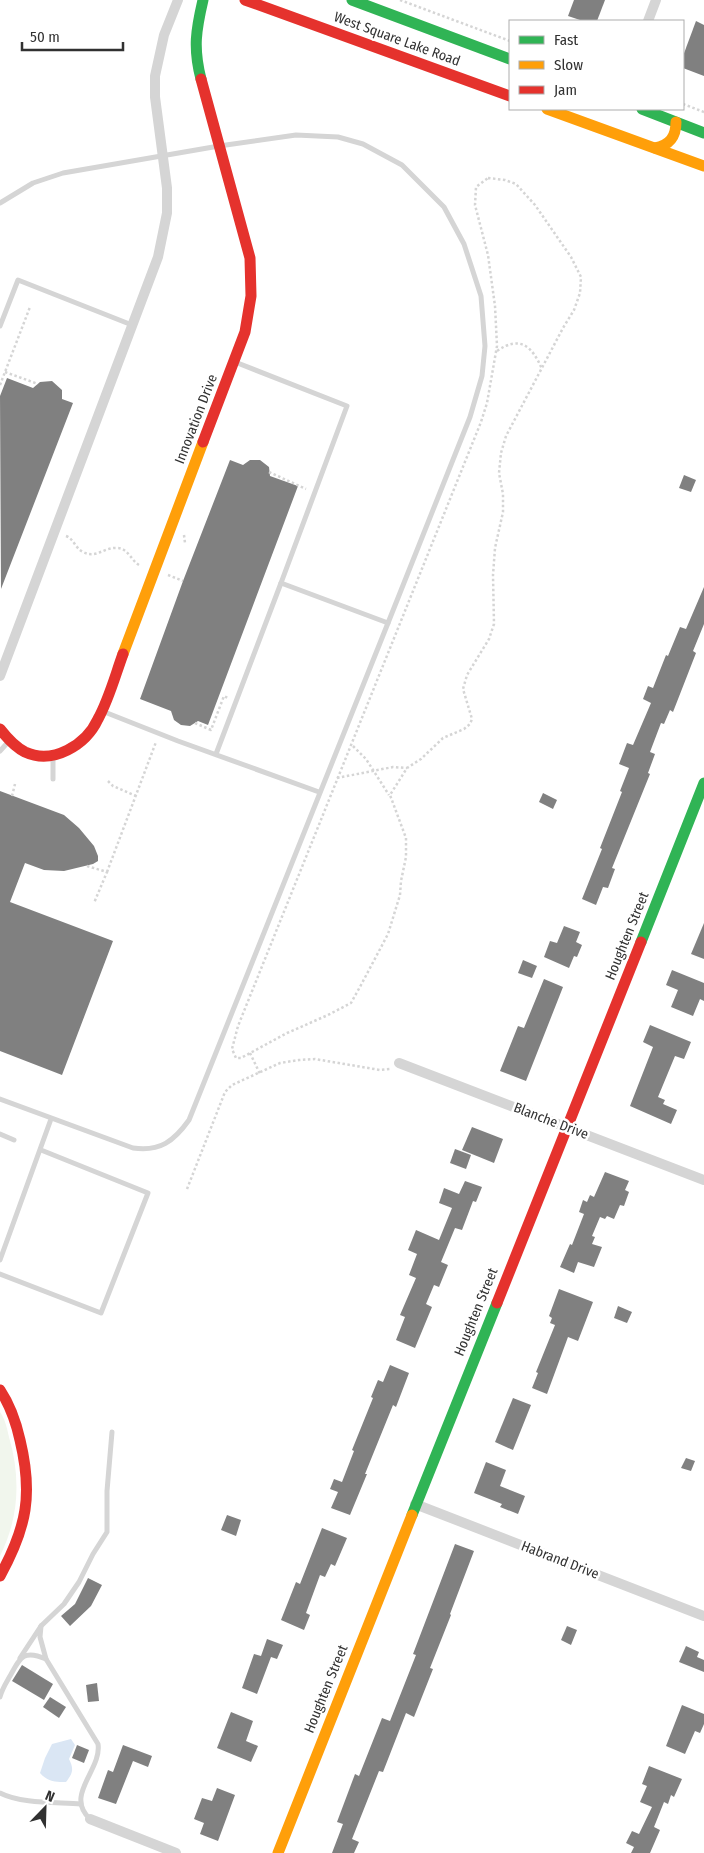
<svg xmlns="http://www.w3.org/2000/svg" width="704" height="1853" font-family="'Fira Sans Condensed',sans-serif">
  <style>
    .green { fill: #f1f6ed }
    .water { fill: #dae6f4 }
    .building { fill: #808080 }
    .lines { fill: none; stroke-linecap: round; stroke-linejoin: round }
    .path { stroke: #d5d5d5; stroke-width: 2.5; stroke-dasharray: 2.5 2.5; stroke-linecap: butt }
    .lane { stroke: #d5d5d5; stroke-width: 5 }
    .street { stroke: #d5d5d5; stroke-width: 10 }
    .fast { stroke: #30b455; stroke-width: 11 }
    .slow { stroke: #ff9f0a; stroke-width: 11 }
    .jam { stroke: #e5322d; stroke-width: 11 }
    .labels { text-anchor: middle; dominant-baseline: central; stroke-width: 5; stroke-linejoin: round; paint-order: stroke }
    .street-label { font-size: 14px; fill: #313131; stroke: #fff }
  </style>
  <rect width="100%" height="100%" fill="#fff"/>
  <!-- green -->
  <path class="green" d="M0,1412C5,1419 7,1428 9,1437C21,1478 19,1518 0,1556Z"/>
  <!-- water -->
  <path class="water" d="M71,1739L75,1745L69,1759C74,1769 73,1773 66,1782C55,1782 48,1782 40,1773L45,1758L52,1744Z"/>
  <!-- building -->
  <g class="building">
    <path d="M574,0H605L597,21H583L568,16Z"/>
    <path d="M696,21L704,25V76L683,68V56Z"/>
    <path d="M7,378L33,388L40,382L52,381L62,390V399L73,403L1,589L0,396Z"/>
    <path d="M230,460L243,465L250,460H260L269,467L270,476L298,486L208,725L198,721L190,726L181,725L174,720L171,711L140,699L183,581Z"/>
    <path d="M684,475L696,480L691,492L679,488Z"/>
    <path d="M704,587V624L693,651L696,653L673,712L670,710L664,724L661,723L650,752L655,754L648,773L650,774L612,868L615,869L608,888L603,887L596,905L582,899L602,849L600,848L622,792L620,791L629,768L619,764L627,743L633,745L651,703L643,699L648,686L653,688L666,655L668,656L680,627L686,629Z"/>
    <path d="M0,791L64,815L79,828L94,846L98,856V861L93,864L64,871L44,870L25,863L10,902L113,941L62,1075L0,1051Z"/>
    <path d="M543,793L557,800L553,809L539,802Z"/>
    <path d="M704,923V959L691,954Z"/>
    <path d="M564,926L580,932L576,942L582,945L577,957L574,956L569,968L544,957L550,941L557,943Z"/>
    <path d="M523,960L537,966L532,978L518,973Z"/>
    <path d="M672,970L704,983V1001L700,999L693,1016L671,1007L678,990L666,985Z"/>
    <path d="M544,979L563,987L526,1081L500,1071L518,1026L524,1028Z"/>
    <path d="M650,1025L691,1042L684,1059L675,1056L658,1097L665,1100L663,1104L677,1110L671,1124L630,1106L653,1047L643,1042Z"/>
    <path d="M472,1127L503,1139L494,1163L462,1150Z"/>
    <path d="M455,1149L471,1155L466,1169L450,1163Z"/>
    <path d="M605,1172L629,1181L625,1190L629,1192L624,1206L620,1205L614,1219L607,1216L605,1219L600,1217L592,1236L595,1237L592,1244L602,1247L594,1267L578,1262L574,1273L560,1267L570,1244L572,1245L584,1214L579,1212L583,1200L587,1202L590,1195L594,1197Z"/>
    <path d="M465,1181L482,1187L476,1202L473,1201L462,1230L455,1228L441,1262L448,1265L439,1287L434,1285L426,1304L432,1307L415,1348L396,1340L405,1317L400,1315L416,1278L409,1275L417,1254L408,1250L416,1230L439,1240L452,1208L439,1203L444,1188L459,1194Z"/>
    <path d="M559,1289L593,1302L578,1341L568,1337L547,1394L532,1388L538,1373L536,1372L555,1325L550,1323L552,1318L549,1316Z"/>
    <path d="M618,1306L632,1312L627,1323L614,1318Z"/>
    <path d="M390,1365L409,1373L396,1407L393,1405L365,1474H367L350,1515L331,1508L338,1492L330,1489L334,1479L342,1482L354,1451L352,1450L373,1398L371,1397L378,1380L383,1382Z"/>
    <path d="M513,1398L531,1405L513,1450L495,1442Z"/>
    <path d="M686,1458L695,1461L691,1471L681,1468Z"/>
    <path d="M486,1462L506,1470L500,1486L525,1496L518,1514L500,1507L502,1504L474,1493Z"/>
    <path d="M227,1515L241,1520L236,1536L221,1530Z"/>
    <path d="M322,1528L347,1538L335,1566L331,1564L325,1577L320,1575L306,1613L310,1615L304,1630L281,1620L296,1582L300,1584Z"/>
    <path d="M455,1544L474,1551L450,1614L451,1615L430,1668L433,1669L414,1717L406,1713L383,1772L379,1771L352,1839L359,1842L354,1853H332L343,1824L337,1822L355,1774L359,1776L382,1718L390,1721L416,1655L413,1654Z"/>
    <path d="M88,1578L102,1585L91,1606L70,1626L61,1616L75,1604Z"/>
    <path d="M567,1626L577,1630L571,1645L561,1640Z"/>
    <path d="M267,1639L283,1645L277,1659L271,1657L257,1694L242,1688L254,1654L261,1656Z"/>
    <path d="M686,1646L699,1652L697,1657L704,1660V1672L679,1662Z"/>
    <path d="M22,1665L53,1684L44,1700L12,1681Z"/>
    <path d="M97,1683L99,1701L88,1702L86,1685Z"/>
    <path d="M50,1697L66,1707L59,1718L43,1707Z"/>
    <path d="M682,1705L704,1714V1724L700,1733L695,1731L685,1754L666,1746Z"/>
    <path d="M231,1712L253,1721L246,1741L258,1746L251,1762L217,1748Z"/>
    <path d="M77,1745L89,1750L84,1763L72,1758Z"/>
    <path d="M123,1745L152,1756L148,1767L133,1761L116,1804L98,1798L108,1770L113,1772Z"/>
    <path d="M649,1766L682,1779L674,1797L671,1795L668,1804L664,1802L654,1827L660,1830L650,1853H631L634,1847L626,1843L632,1831L639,1834L652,1807L640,1802L647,1786L642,1784Z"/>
    <path d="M217,1788L235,1795L218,1841L200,1834L204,1823L194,1819L202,1798L212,1801Z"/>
  </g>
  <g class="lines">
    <!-- path -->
    <g class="path">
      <path d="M400,0L510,41"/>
      <path d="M683,104L704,112"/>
      <path d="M488,178L505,180L516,184L535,205L571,257L581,277L580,293L574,310L563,328L506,436L501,453L499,473L503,494V512L495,548L493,575L494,624L489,639L467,675L463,689L472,719L470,724L464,729L443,738L421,759L407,768L390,795L406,838V857L401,881L400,895L388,934L361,985L351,1003L328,1015L287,1033L241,1058H236L232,1049L238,1026L481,422L487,403L497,346L495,306L488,255L475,205L476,187Z"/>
      <path d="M497,351C520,335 532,346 542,369"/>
      <path d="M5,372L38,384"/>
      <path d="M0,385L30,307"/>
      <path d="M269,472L306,489"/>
      <path d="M184,535L185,543"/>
      <path d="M66,536C74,539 75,548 83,552C96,559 104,547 117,548C129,548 131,562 141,566"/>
      <path d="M168,575L183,581"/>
      <path d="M195,723L211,730L224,696L228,698"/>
      <path d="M353,746L366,759L389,795"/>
      <path d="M337,778L393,767L407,768"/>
      <path d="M108,781L113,786L136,796"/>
      <path d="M12,796L15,784"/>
      <path d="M87,866L107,872L94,903"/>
      <path d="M107,872L156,742"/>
      <path d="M250,1053L260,1074"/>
      <path d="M187,1189L225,1092L232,1085L280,1063L299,1060L315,1059L380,1070L390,1069"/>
    </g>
    <!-- lane -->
    <g class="lane">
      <path d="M0,203L33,183L63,173L219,146L296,135L338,137L363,144L402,165L444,207L464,244L481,296L485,346L482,376L470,417L388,623L281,583L347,406L235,362"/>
      <path d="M0,326L18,280L132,325"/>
      <path d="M102,711L178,741L319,792"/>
      <path d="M0,751L9,741"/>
      <path d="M216,754L281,583"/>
      <path d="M53,757V779"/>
      <path d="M0,1099L133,1148C160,1152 174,1141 189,1120L388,623"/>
      <path d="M0,1134L14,1140"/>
      <path d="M0,1260L51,1119"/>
      <path d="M0,1274L101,1313L148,1193L41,1150"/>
      <path d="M41,1626L64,1604L79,1582L93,1554L107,1532V1491L112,1432"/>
      <path d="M20,1658L41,1626L40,1637L46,1659"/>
      <path d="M0,1697C2,1689 6,1683 10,1676C20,1658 23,1649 46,1659L98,1744C102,1770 64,1795 90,1819"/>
      <path d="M0,1793C21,1804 57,1802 81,1804"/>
    </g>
    <!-- street -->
    <g class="street">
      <path d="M648,21L656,0"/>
      <path d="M0,676L158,257L167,213V188L155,97V76L164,35L178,0"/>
      <path d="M399,1063L704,1180"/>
      <path d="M415,1504L704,1616"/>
      <path d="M90,1819L176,1853"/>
    </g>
    <!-- fast -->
    <g class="fast">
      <path d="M352,0L510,59"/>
      <path d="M201,79C193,48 196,30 203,0"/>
      <path d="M642,109L704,133"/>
      <path d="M641,942L704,783"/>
      <path d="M412,1515L497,1303"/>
    </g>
    <!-- slow -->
    <g class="slow">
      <path d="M547,109L704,166"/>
      <path d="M655,148C670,145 676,137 676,122"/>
      <path d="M123,654L203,442"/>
      <path d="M278,1853L412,1515"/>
    </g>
    <!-- jam -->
    <g class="jam">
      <path d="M245,0L510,96"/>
      <path d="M201,79L250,258L251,296L245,332L203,442"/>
      <path d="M0,729C7,738 15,747 25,752C53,765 86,745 98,719C109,699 115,676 123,654"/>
      <path d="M497,1303L641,942"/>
      <path d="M0,1390C10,1405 16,1422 20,1440C33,1494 27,1527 0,1576"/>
    </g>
  </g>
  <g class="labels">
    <!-- street labels -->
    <g class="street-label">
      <text transform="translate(397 39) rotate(20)">West Square Lake Road</text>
      <text transform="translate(196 419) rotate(-69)">Innovation Drive</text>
      <text transform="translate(627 936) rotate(-68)">Houghten Street</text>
      <text transform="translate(551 1121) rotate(21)">Blanche Drive</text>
      <text transform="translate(476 1312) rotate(-68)">Houghten Street</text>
      <text transform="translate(560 1560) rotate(21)">Habrand Drive</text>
      <text transform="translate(326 1689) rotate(-68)">Houghten Street</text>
    </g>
  </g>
  <!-- legend -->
  <rect x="509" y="20" width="175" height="90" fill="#ffffff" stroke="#adadad"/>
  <rect x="519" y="36" width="25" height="8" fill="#30b455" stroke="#adadad"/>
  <text x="554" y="45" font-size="15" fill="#313131">Fast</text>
  <rect x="519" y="61" width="25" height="8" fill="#ff9f0a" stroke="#adadad"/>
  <text x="554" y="70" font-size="15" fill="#313131">Slow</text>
  <rect x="519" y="86" width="25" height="8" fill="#e5322d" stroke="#adadad"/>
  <text x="554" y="95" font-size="15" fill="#313131">Jam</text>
  <!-- north arrow -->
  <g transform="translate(45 1808) rotate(23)" stroke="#ffffff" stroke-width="4" paint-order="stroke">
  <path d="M0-4L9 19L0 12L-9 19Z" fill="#313131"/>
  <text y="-8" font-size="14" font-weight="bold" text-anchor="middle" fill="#313131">N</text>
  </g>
  <!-- scale -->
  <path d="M22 42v8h101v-8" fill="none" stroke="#313131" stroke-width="2.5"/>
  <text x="30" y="42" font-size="15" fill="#313131" stroke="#ffffff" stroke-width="4" paint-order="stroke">50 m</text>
</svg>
